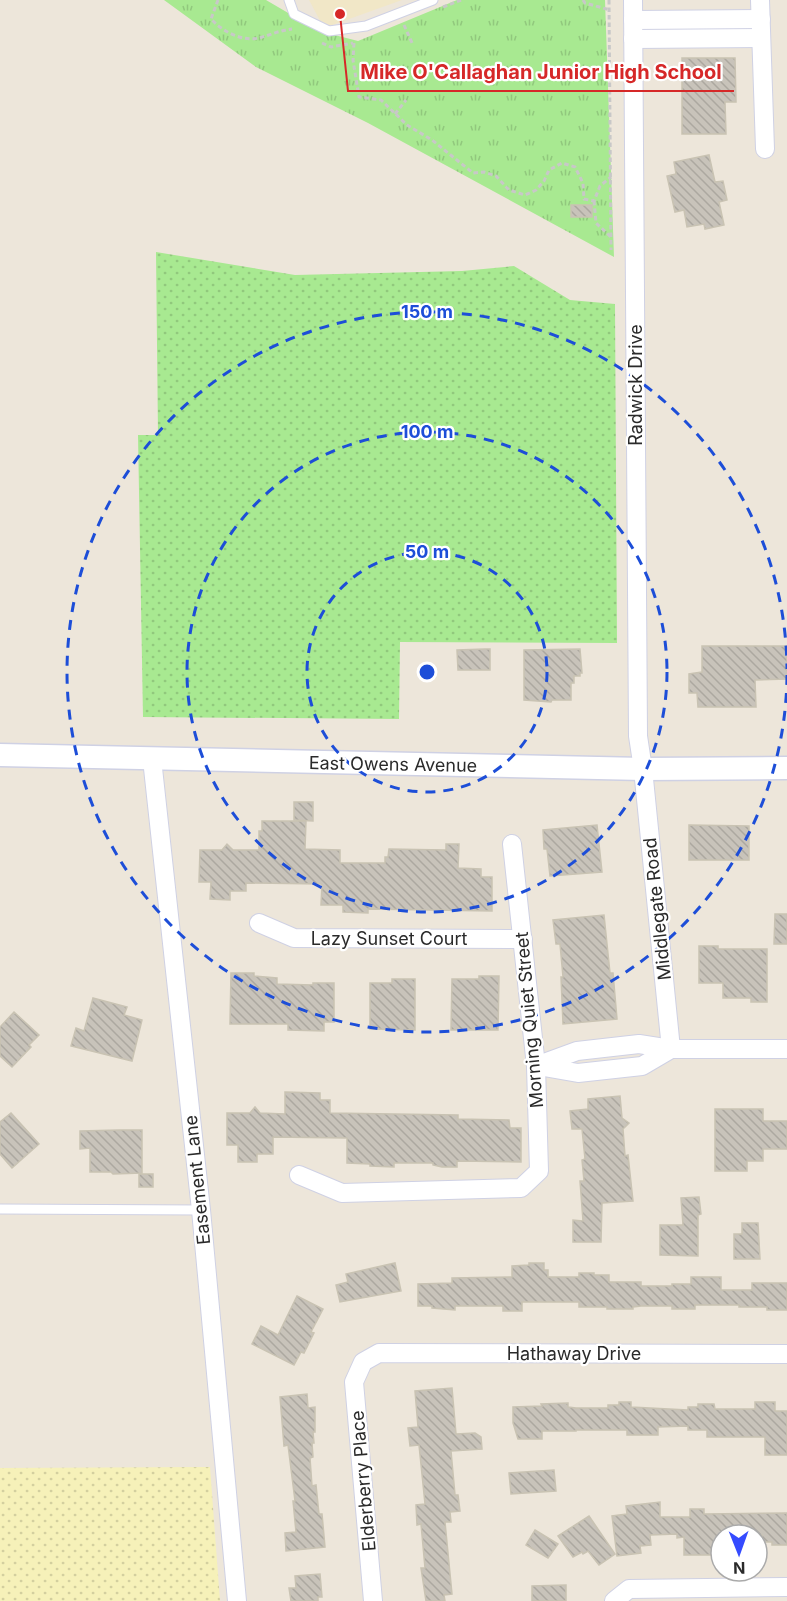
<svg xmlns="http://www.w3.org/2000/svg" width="787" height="1601" font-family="Inter,sans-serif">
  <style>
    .education { fill: #f1e7c7 }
    .grass { fill: url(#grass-dots) }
    .sand { fill: url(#sand-dots) }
    .park { fill: url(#park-tufts) }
    .building { fill: url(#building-back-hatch); stroke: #c9c3b3; stroke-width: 1.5 }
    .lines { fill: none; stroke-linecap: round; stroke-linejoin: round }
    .service-casing { stroke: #cfd1e4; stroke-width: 11 }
    .minor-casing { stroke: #cfd1e4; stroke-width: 20 }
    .tertiary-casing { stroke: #cfd1e4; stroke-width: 25 }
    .path { stroke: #c8c8c8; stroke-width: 3; stroke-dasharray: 4.5 3; stroke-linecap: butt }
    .service { stroke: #fff; stroke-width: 9 }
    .minor { stroke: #fff; stroke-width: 18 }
    .tertiary { stroke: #fff; stroke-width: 22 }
    .ring { fill: none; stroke: #1d4ed8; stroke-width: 3; stroke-dasharray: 10 8 }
    .labels { text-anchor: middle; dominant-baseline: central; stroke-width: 4.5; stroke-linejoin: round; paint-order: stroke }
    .street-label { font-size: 18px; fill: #2a2a2a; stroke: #fff }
    .centre { fill: #1d4ed8; stroke: #fff; stroke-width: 3 }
    .ring-label { font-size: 18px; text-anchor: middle; font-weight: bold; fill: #1d4ed8; stroke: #fff; stroke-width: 4.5; stroke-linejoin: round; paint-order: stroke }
    .leader { fill: none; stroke: #d62828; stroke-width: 2 }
    .callout-dot { fill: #d62828; stroke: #fff; stroke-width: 2 }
    .callout-label { font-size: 20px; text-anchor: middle; font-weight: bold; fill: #d62828; stroke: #fff; stroke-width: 4.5; stroke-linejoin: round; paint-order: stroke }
  </style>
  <defs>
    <pattern id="grass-dots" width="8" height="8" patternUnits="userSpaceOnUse" patternTransform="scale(1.5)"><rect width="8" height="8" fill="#a8e991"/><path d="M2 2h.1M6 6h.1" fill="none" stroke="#91c87d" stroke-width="1.8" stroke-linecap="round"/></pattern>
    <pattern id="sand-dots" width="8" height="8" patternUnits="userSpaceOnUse" patternTransform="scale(1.5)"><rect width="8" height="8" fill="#f6f1b9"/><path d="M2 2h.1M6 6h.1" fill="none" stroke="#d3cf9f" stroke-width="1.8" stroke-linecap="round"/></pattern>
    <pattern id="park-tufts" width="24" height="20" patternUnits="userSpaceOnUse" patternTransform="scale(1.5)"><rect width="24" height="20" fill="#a8e991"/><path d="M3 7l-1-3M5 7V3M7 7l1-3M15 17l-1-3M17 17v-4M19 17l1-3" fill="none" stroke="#91c87d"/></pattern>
    <pattern id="building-back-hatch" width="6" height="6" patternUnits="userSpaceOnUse" patternTransform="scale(1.5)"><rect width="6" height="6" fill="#c8c3ba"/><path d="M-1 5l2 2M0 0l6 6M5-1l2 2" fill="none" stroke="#aca8a0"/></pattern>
  </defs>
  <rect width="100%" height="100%" fill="#ede6da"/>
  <!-- education -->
  <path class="education" d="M309,0H402L324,28Z"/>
  <!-- grass -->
  <path class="grass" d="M156,252L295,275L462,271L514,266L570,300L615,304L617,643L400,642L399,719L143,717L138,435H158Z"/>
  <!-- sand -->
  <path class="sand" d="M210,1467L220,1601H0V1468Z"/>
  <!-- park -->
  <path class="park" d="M164,0H266L319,31L358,41L457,0H605L614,257L368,123L256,67Z"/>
  <!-- building -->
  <g class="building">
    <path d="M682,58H735L736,102H725L726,134H682Z"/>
    <path d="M709,155L715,182L723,181L727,200L719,202L724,225L705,229L704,224L687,227L684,210L675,212L667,176L676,174L674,162Z"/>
    <rect x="571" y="205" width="21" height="12"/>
    <path d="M702,646H787V679L755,680L756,707H698L697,693H689V674L702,672Z"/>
    <path d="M485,649H490V670H458L457,650Z"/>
    <path d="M580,649L582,673H580V676H574V683H571V700H552L551,702L524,700V650Z"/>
    <path d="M294,802H313V821L294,820Z"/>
    <path d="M262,821H306L305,849L340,850V863H385V857H388L389,849L446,850V844H459L458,868L481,869V877H492V911L368,909V913L343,912V905H321L322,884L246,883V891H230V900L210,899L211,882H199L200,850H222L227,844L233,850H259V831H262Z"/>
    <path d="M597,825L602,872L550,876L547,849H544L543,830Z"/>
    <path d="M689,825L749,826V860H689Z"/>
    <path d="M775,914H787V944H774Z"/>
    <path d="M604,915L610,973H613L617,1019L563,1024L561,977H563L560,944H556L553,920Z"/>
    <path d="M699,946H718V949H767V1002H751V998H723V983H699Z"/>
    <path d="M231,973H254V976L277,978V984L313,985V983H334V1022H324V1031L288,1030V1024H230Z"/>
    <path d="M479,976H499L498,1030H451L452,979H479Z"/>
    <path d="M392,979H415V1030L370,1029V983H392Z"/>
    <path d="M93,998L127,1007L124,1015L142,1020L132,1061L71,1046L76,1028L84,1031Z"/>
    <path d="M14,1012L39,1035L29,1045L31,1047L12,1067L0,1056V1027Z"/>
    <path d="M285,1092L320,1093V1100H330V1113L458,1115V1119L509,1120L510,1128H521V1162L457,1161V1167H442L433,1165V1163H394V1167L370,1166V1164L347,1163V1138L273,1137V1154H257V1162H238V1145H227V1113H250L255,1107L260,1113L285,1114Z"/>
    <path d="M620,1096L622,1118L629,1123L623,1129L625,1156L628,1155L633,1201L602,1203L601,1242H573V1220L583,1221L580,1181H584L582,1160L585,1159L582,1129H572L570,1111L588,1109V1099Z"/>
    <path d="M715,1109H763V1121H787V1149H763V1161H747V1171H715Z"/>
    <path d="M11,1113L39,1144L12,1168L0,1154V1122Z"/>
    <path d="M119,1130H142V1173L113,1174L111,1172H90V1148L80,1149V1131Z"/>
    <rect x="139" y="1174" width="14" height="13"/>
    <path d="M699,1197L701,1214L698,1215V1256L660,1255V1225H683L681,1198Z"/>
    <path d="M742,1223H758L760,1259H734V1234H742Z"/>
    <path d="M395,1263L401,1291L340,1302L336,1285L348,1282L346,1274Z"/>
    <path d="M529,1263H544V1270H548V1277H579V1273H594V1275H609V1282H641V1286H672V1284H691V1277H721V1290H752V1283H787V1310H767V1307H739V1305H695V1309H672V1306H641L633,1307V1309H607V1307H579V1302H522V1311H503V1306H455V1310L432,1308V1306H418V1284L452,1283V1278L512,1277V1266L529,1265Z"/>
    <path d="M297,1296L323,1309L311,1332L314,1333L304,1353L301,1352L294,1365L252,1344L261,1326L278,1335Z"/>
    <path d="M452,1388L456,1434L475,1433L481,1437L482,1449L451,1451L455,1495H458L460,1511L450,1512L451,1522H445L452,1594L444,1595L445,1601H426L421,1568H425L421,1524L417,1525L416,1505L425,1504L419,1445L410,1446L408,1428L418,1427L415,1391Z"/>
    <path d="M307,1394L308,1408L315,1407V1432H313L314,1443H312L313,1457L310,1458L312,1486L316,1485L319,1514H322L325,1547L286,1551L285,1533L296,1532L293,1501H295L288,1445L284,1446L280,1397Z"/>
    <path d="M619,1402H631V1407L688,1410V1407H698V1404H714L715,1409H755V1402H775V1411H787V1455H765V1437H707V1430H688V1426L658,1427V1435H627V1430H576V1431H542V1439H518L513,1423V1407L542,1406L541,1404L568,1403V1407L576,1408H608V1405H619Z"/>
    <path d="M554,1470L556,1491L511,1494L509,1473Z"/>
    <path d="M660,1502V1517H690V1509H704V1514L787,1513V1545H772V1542H762V1535H721V1555H684V1537L677,1538V1534L650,1535L651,1545L640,1546L641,1553L617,1556L612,1516L627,1514L626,1506Z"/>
    <path d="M589,1516L615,1554L599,1565L588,1551L583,1554L582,1552L573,1557L558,1536Z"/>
    <path d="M535,1530L558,1544L548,1558L526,1545Z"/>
    <path d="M320,1574L322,1597H318V1601H291L289,1588H296L295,1576Z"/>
    <path d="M566,1585V1601H532V1586Z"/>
  </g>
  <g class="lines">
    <!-- service casing -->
    <g class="service-casing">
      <g id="service">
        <path d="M289,0L294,14L329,31L366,26L433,0"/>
        <path d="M0,1209L201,1210"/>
      </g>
    </g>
    <!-- minor casing -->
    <g class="minor-casing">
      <g id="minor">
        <path d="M633,0L638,736L643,769L671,1049"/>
        <path d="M760,0L765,149"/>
        <path d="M633,20L761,19"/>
        <path d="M633,39L761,38"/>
        <path d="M152,759L201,1210L237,1601"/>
        <path d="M259,923L294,938L523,939"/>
        <path d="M536,1066L577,1051L639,1044L671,1049H787"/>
        <path d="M538,1066L578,1073L642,1066L671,1049"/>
        <path d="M299,1175L342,1193L521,1188L539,1171L536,1066L512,844"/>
        <path d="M373,1601L354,1382L363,1362L379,1353L787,1354"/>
        <path d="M614,1601L629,1589L787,1587"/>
      </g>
    </g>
    <!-- tertiary casing -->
    <g class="tertiary-casing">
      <path id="tertiary" d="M0,755L643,769L787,768"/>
    </g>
    <!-- path -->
    <g class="path">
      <path d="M218,0L211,19C222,31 242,42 259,38C270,35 281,30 292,29"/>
      <path d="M583,0L585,3L610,10"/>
      <path d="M609,0L611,250"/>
      <path d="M443,7L461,0"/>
      <path d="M404,25L413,45"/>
      <path d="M322,43L331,47L353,43"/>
      <path d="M354,43L353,60L359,97L381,100L407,125L432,140L473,173L484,172L496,176L509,190L525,195L536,190L544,181L549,170L562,163L575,167L583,183L584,199L594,201L600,186L611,177"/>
      <path d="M395,114L406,100"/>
      <path d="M594,201L596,223L611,237"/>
    </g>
    <!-- service -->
    <use href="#service" class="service"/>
    <!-- minor -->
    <use href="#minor" class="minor"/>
    <!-- tertiary -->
    <use href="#tertiary" class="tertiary"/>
  </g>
  <!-- distance rings -->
  <g class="ring">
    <circle cx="427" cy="672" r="120"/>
    <circle cx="427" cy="672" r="240"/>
    <path d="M787 675A360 360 0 1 1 787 669"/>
  </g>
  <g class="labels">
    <!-- street labels -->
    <g class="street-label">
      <text transform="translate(635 385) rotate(-90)">Radwick Drive</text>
      <text transform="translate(393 764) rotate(1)">East Owens Avenue</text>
      <text transform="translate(657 909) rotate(-96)">Middlegate Road</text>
      <text x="389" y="938">Lazy Sunset Court</text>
      <text transform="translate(529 1020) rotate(-95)">Morning Quiet Street</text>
      <text transform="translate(197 1180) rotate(-96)">Easement Lane</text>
      <text x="574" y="1353">Hathaway Drive</text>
      <text transform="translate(363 1481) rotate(-95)">Elderberry Place</text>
    </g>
  </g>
  <circle cx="427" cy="672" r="9" class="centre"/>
  <g class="ring-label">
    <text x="427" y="318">150 m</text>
    <text x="427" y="438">100 m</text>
    <text x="427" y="558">50 m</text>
  </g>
  <!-- callouts -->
  <path class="leader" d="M340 14L348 91H734"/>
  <circle class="callout-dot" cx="340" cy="14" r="6"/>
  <g class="callout-label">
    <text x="541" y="79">Mike O'Callaghan Junior High School</text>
  </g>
  <!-- north arrow -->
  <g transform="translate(739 1553) rotate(179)"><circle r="28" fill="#ffffff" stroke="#aaaaaa" stroke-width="1.5"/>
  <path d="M0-4.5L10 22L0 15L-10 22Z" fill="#354bff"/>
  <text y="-9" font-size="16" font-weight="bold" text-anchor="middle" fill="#2a2a2a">N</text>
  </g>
</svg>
